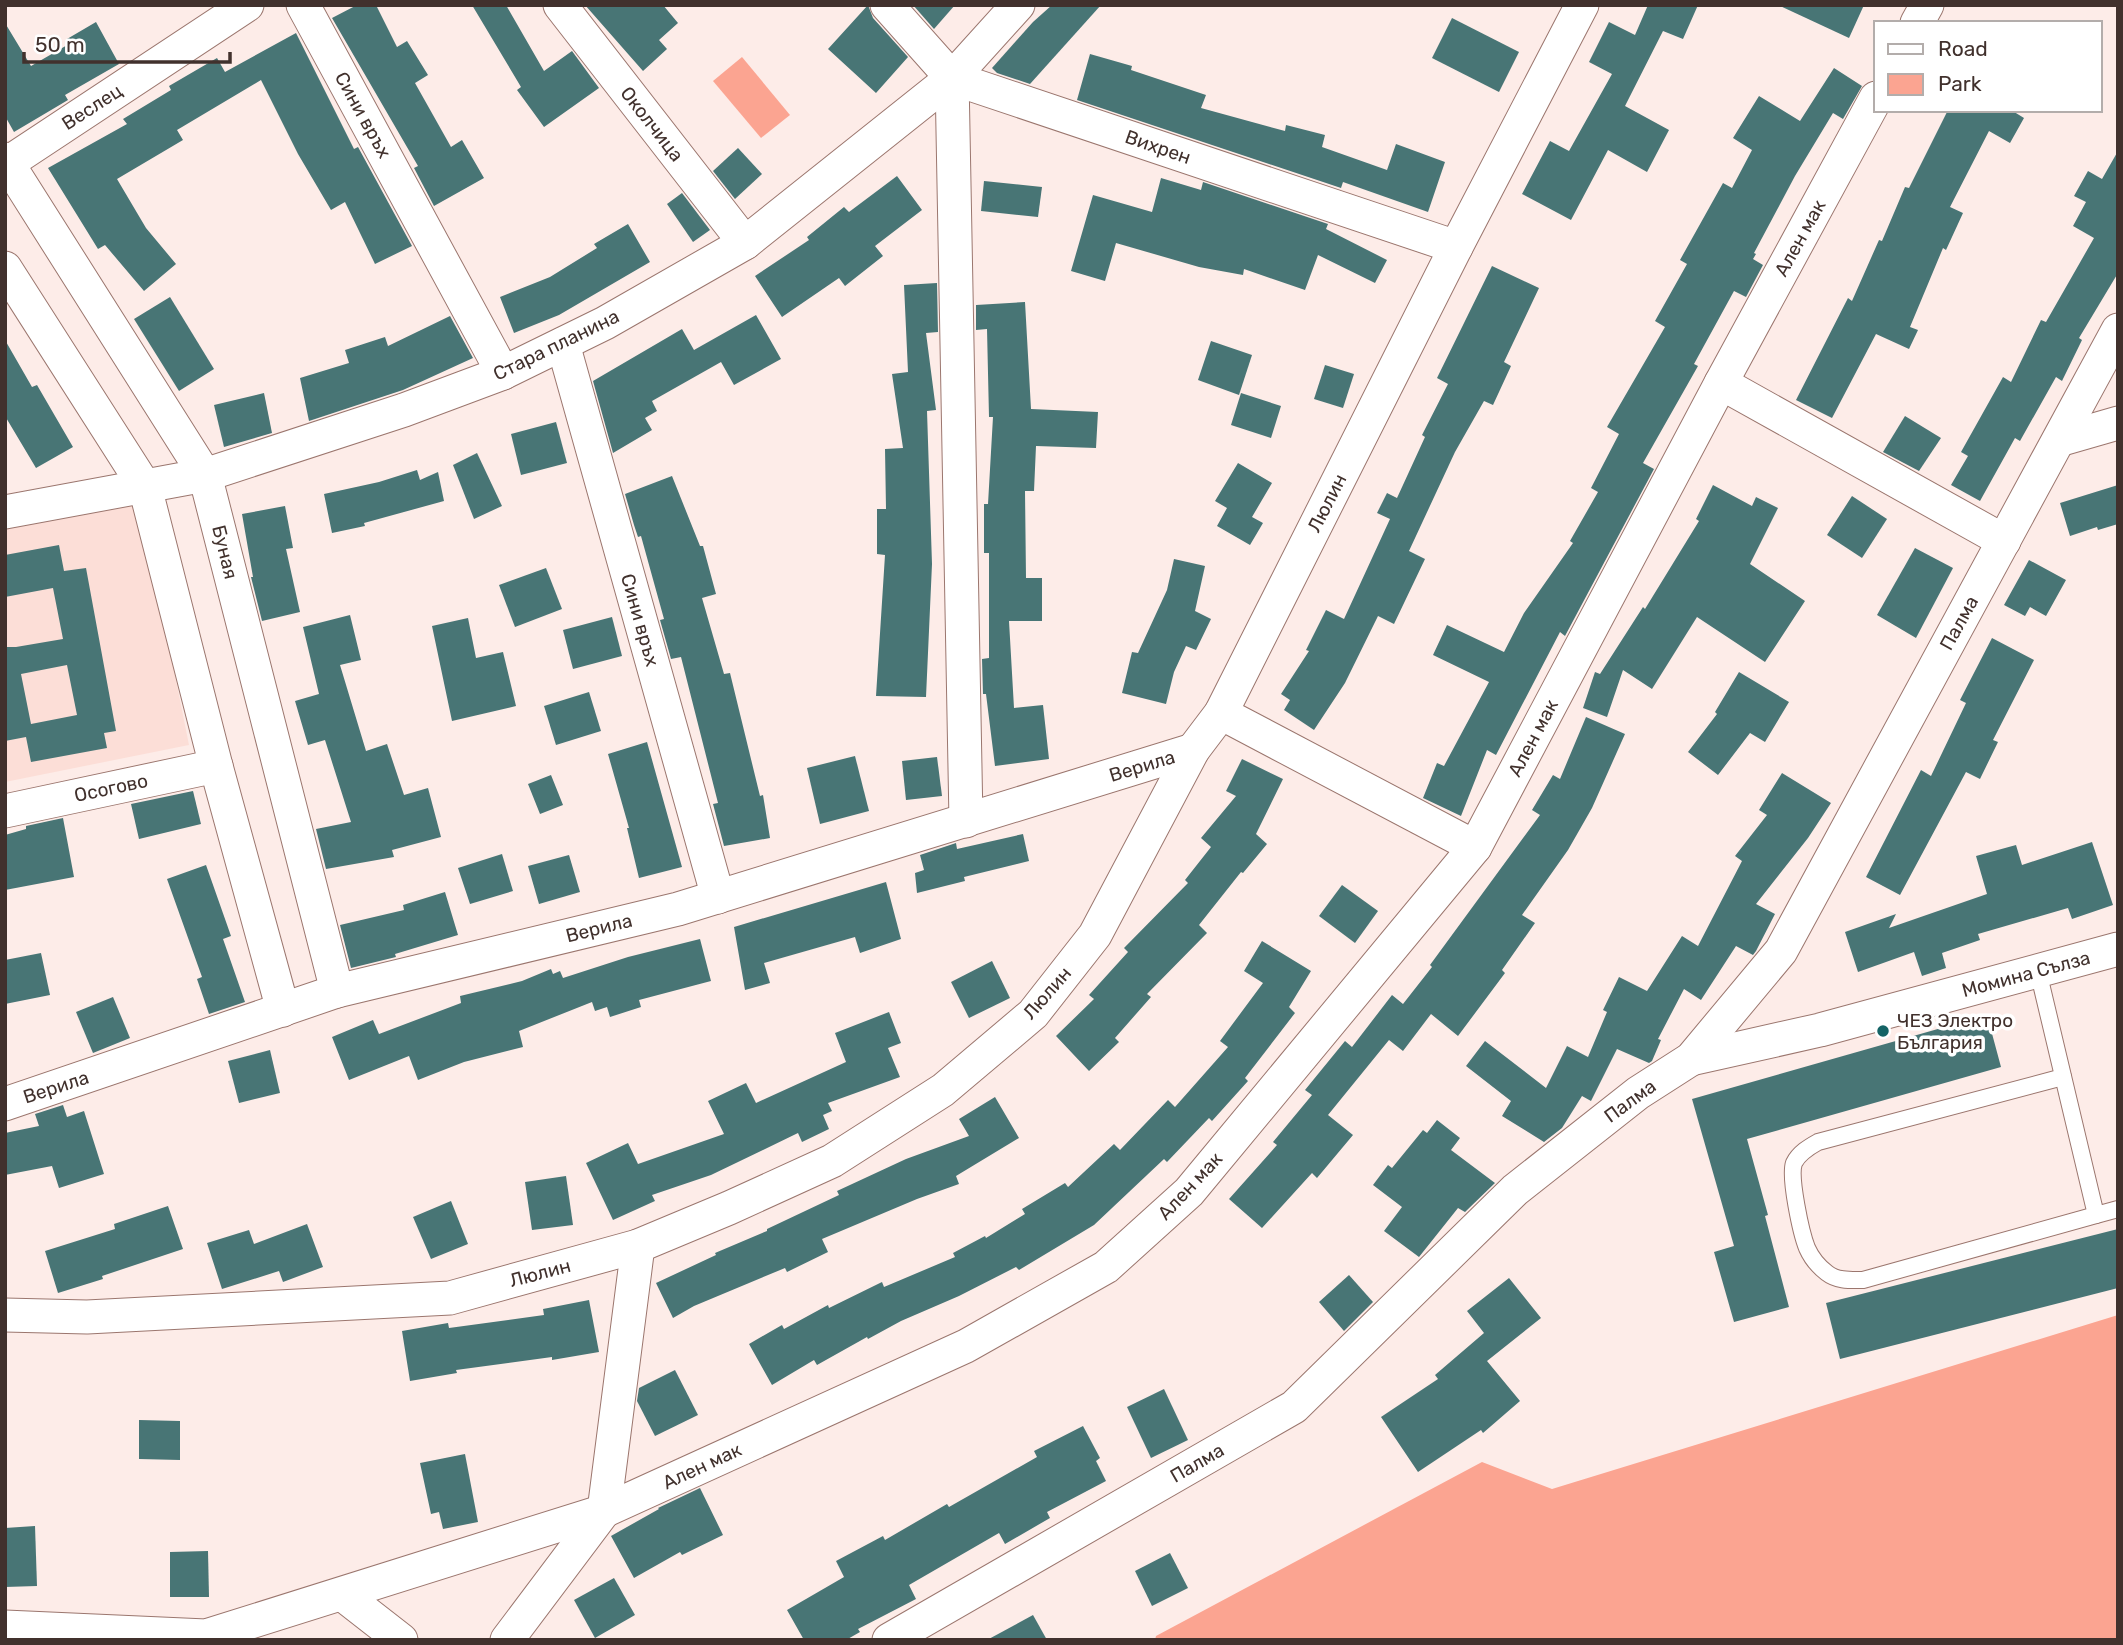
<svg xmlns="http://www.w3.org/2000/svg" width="2123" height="1645" font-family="Rubik,sans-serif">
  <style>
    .built { fill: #fcded7 }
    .green { fill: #fba491 }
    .building { fill: #487575; fill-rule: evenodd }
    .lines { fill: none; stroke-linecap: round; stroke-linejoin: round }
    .lane-casing { stroke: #9b766e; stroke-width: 18 }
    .street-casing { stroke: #9b766e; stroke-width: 35 }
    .lane { stroke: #fff; stroke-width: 16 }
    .street { stroke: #fff; stroke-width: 33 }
    .poi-dot { fill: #146365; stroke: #fff; stroke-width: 2.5 }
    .labels { text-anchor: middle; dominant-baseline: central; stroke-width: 7; stroke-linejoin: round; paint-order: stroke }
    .street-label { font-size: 19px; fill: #41312d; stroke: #fff }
    .poi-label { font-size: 19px; fill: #41312d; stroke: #fff; text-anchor: start }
  </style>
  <rect width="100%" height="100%" fill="#fdece8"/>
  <!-- built -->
  <path class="built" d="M140,500L189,745L5,782V527Z"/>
  <!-- green -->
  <g class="green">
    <path d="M742,57L790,115L761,138L713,81Z"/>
    <path d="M2118,1315V1640H1155L1156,1636L1482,1462L1552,1489Z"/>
  </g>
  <!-- building -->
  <g class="building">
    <path d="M357,5H376L397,47L407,41L428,75L415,83L451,147L462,140L484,178L434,206L414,168L418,166L332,18Z"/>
    <path d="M472,5H506L544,71L572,51L599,88L544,127L517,90L521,87Z"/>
    <path d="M585,5H663L678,23L659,40L667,49L643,71Z"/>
    <path d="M868,5L873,18L908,57L876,93L828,49Z"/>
    <path d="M913,5H955L934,29Z"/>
    <path d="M1052,5H1101L1030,84L997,73L992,68L1033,22Z"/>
    <path d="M1648,5H1698L1683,39L1663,31L1625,106L1669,130L1647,172L1608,150L1571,220L1522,194L1550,141L1569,151L1612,74L1589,62L1609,22L1635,35Z"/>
    <path d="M1778,5H1864L1849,38Z"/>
    <path d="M1452,18L1519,52L1499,92L1432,58Z"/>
    <path d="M96,22L119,64L65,95L68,100L14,132L5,116V23L31,66L69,44L67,39Z"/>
    <path d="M296,33L354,149L358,147L412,246L375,264L345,202L331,210L298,154L261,80L177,130L183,140L117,179L146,228L176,264L144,291L105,245L98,249L48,168L127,124L123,119L171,90L169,86L217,58L225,72Z"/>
    <path d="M1090,54L1132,66L1131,70L1206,95L1201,108L1285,131L1286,125L1325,135L1322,147L1387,170L1396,144L1445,162L1428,212L1343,182L1341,188L1077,100Z"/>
    <path d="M1834,68L1862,86L1843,119L1833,113L1795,176L1754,253L1756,254L1753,259L1763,265L1746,297L1734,291L1694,364L1698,366L1643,463L1654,469L1565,636L1560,632L1496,755L1487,750L1461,816L1423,798L1437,763L1444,766L1489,682L1433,655L1447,625L1504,652L1524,613L1573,543L1570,541L1598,492L1591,488L1619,434L1607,427L1665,327L1655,321L1687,264L1680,260L1723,183L1732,188L1752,150L1733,138L1759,96L1800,121Z"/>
    <path d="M1948,110H2011L2024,118L2010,143L1989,131L1950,207L1963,213L1946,250L1943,248L1910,327L1918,330L1909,349L1876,334L1832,418L1796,400L1848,298L1852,301L1879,240L1882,241L1905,187L1909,188Z"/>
    <path d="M738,148L762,174L735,199L713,171Z"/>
    <path d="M2118,151V273L2079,338L2082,340L2062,381L2056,377L2020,441L2015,438L1980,501L1951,485L1968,456L1961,452L2003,377L2011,382L2041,320L2046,322L2094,238L2073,226L2086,202L2074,196L2088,171L2102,179Z"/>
    <path d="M897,176L922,210L875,246L883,256L845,286L839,278L782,317L755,276L809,240L807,237L844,207L849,212Z"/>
    <path d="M1161,178L1201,190L1203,182L1328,224L1326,229L1387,260L1375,283L1318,255L1305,290L1244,269L1243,275L1199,267L1116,243L1105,281L1071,271L1093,195L1152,212Z"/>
    <path d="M984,181L1042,187L1038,217L981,211Z"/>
    <path d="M682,193L710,230L693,242L667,204Z"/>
    <path d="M628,224L650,262L559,315L514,333L500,297L550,277L597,248L594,244Z"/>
    <path d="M1492,266L1539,288L1504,362L1511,366L1493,405L1484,401L1455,452L1409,551L1425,559L1394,624L1378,616L1345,683L1314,730L1284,710L1290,700L1281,694L1309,651L1306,650L1326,610L1344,619L1390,519L1377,513L1387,493L1397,498L1425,437L1422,435L1448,384L1437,378Z"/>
    <path d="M937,283L938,332L926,333L936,410L927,411L932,564L926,697L876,696L885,555L877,554V509H886L885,449L903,448L892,374L908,372L904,285Z"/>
    <path d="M170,297L214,369L179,391L134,319Z"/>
    <path d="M1025,302L1031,409L1098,412L1096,448L1036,446L1034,491H1025L1026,578H1042V621H1009L1014,708L1043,705L1049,759L995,766L986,694H983L982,659L989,658V553H984V504H988L993,417H989L987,329L976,330V305Z"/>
    <path d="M756,315L781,359L734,385L721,362L652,401L657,411L645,418L652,430L613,453L593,381L682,329L694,350Z"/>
    <path d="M450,316L473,358L403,390L309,421L300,378L349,363L345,350L385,337L388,346Z"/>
    <path d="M5,340L32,387L37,385L73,447L36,468L5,416Z"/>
    <path d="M1211,341L1252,355L1239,395L1198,380Z"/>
    <path d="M1325,365L1354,374L1343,408L1314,399Z"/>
    <path d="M264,393L272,433L224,447L214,405Z"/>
    <path d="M1241,393L1281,406L1271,438L1231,425Z"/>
    <path d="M1905,416L1941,438L1919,471L1883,452Z"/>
    <path d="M556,422L567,463L521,475L511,434Z"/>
    <path d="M477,453L502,506L474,519L453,465Z"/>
    <path d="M1238,463L1272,483L1252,517L1263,523L1250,545L1217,526L1227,508L1215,501Z"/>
    <path d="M417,470L420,480L438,472L444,501L364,523L365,526L332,533L324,494L379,482Z"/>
    <path d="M672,476L700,546H703L716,594L702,598L724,674L730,673L760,796L763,795L770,838L724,846L713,804L718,803L681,657L671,659L660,620L664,619L641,536L638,537L634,525L625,494Z"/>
    <path d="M1713,485L1752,506L1756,497L1778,508L1750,564L1805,601L1765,662L1697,617L1652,689L1623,670L1607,717L1583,708L1595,672L1600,674L1643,607L1645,609L1699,521L1696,519Z"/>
    <path d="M2118,485V524L2098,530L2097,527L2070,536L2060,503Z"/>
    <path d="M1852,496L1887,519L1862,558L1827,535Z"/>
    <path d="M285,506L293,548L286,549L300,612L262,621L251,577H253L242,514Z"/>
    <path d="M59,545L64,571L86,568L116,731L104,733L107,748L31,762L26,737L5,741V647H16L63,639L53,588L5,597V555ZM67,665L77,715L31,724L21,674Z"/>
    <path d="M1915,548L1953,568L1916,638L1877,615Z"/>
    <path d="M1174,559L1205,566L1195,611L1211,619L1196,650L1186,646L1174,672L1166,704L1122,693L1132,652L1138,653L1167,590Z"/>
    <path d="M2029,560L2066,580L2046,616L2030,607L2025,616L2004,605Z"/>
    <path d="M546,568L562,609L515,627L499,585Z"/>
    <path d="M350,615L361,660L340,665L366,751L387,744L404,795L428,788L441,837L392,850L394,857L326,869L316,829L351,822L325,740L308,745L295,701L319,694L303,627Z"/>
    <path d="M612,617L622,656L573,669L563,630Z"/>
    <path d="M468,618L476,658L503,652L516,706L452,721L432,626Z"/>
    <path d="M1992,638L2034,660L1993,740L1998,742L1980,779L1966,772L1900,895L1866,877L1921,770L1931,776L1966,703L1960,700Z"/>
    <path d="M1739,672L1789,702L1765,742L1750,733L1718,775L1688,752L1717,714L1715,712Z"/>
    <path d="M589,692L601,731L556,745L544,706Z"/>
    <path d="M1586,717L1625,734L1592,808L1568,850L1522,915L1535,923L1502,970L1505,973L1458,1036L1431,1014L1403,1051L1389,1040L1328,1115L1353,1135L1317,1178L1312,1173L1262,1228L1229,1199L1277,1145L1273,1142L1312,1095L1305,1090L1345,1041L1352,1047L1392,995L1403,1004L1432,967L1430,965L1540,815L1532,810L1553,775L1560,779Z"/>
    <path d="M647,742L682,867L639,878L627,828H629L608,754Z"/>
    <path d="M855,756L869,811L820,824L807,768Z"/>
    <path d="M937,757L942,796L906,800L902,761Z"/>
    <path d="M1242,759L1283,779L1256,834L1267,844L1243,873L1241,872L1199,925L1207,933L1147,994L1151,997L1115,1038L1119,1042L1089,1071L1056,1036L1094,999L1089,995L1128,952L1124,948L1188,883L1185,880L1211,847L1201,838L1236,796L1226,791Z"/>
    <path d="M1782,773L1831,803L1808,838L1756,904L1775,914L1756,951L1753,955L1736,946L1701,1000L1684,989L1658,1039L1661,1040L1652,1061L1649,1063L1617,1049L1591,1101L1582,1096L1562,1128L1544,1142L1502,1116L1511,1101L1466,1066L1485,1041L1546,1088L1567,1046L1588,1057L1607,1012L1603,1010L1619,977L1647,991L1682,936L1698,946L1742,861L1735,856L1767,815L1759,810Z"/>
    <path d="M551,775L563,805L540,814L528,784Z"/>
    <path d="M193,791L201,824L139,839L131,804Z"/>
    <path d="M63,818L74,877L5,890V835L26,829V826Z"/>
    <path d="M1023,834L1029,861L964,877L965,881L917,893L915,873L924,870L920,855L956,843L957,849Z"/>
    <path d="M2092,842L2113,905L2072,919L2068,908L1978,934L1980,940L1942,953L1946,968L1922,976L1914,952L1858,972L1845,932L1896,914L1889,928L1987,894L1976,856L2016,845L2022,865Z"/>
    <path d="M502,854L513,891L470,904L458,868Z"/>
    <path d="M569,855L580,892L539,904L528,866Z"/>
    <path d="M206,865L231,936L223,939L245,1002L209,1014L197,979L202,977L167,879Z"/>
    <path d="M886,882L901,939L860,953L855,937L764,963L770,983L745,990L734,927Z"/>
    <path d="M1342,885L1378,911L1355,943L1319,916Z"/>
    <path d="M445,892L458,935L395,954L396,957L351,968L340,925L404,910L403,905Z"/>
    <path d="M700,939L711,981L639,1000L641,1007L610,1017L607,1007L595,1011L592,1002L519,1031L523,1047L464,1062L418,1080L409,1056L349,1080L332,1037L373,1020L379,1034L461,1003L460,996L522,981L551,969L553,974L560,971L563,978L628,957Z"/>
    <path d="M1262,941L1311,971L1289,1007L1295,1013L1245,1078L1248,1081L1212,1121L1209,1118L1167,1162L1164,1159L1094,1225L1019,1270L1016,1267L959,1296L901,1321L868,1339L867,1337L817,1365L814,1360L772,1385L749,1344L782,1325L784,1329L828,1305L829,1308L882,1282L884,1287L955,1257L953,1253L985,1236L986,1238L1025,1214L1022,1209L1065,1183L1068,1187L1114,1144L1120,1150L1168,1100L1175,1107L1228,1047L1220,1041L1263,983L1244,971Z"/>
    <path d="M41,953L50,995L5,1004V960Z"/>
    <path d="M992,961L1010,998L969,1018L951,982Z"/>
    <path d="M113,997L130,1038L93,1053L76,1012Z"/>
    <path d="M889,1012L901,1043L888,1048L900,1077L828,1103L832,1111L823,1115L829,1129L802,1142L798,1133L711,1175L652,1195L655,1201L613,1220L586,1163L628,1143L638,1164L724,1134L708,1101L746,1083L756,1103L846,1062L835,1033Z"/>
    <path d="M1987,1015L2001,1067L1747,1139L1768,1215L1765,1216L1789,1307L1734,1322L1714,1252L1734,1246L1692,1099Z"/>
    <path d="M270,1050L280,1093L239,1103L228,1061Z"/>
    <path d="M995,1097L1019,1138L956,1176L959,1184L917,1199L822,1239L828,1252L787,1272L785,1268L694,1306L673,1318L656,1283L716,1255L715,1253L767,1231V1229L839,1195L837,1191L906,1159L969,1136L959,1119Z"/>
    <path d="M63,1105L67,1117L84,1111L104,1174L59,1188L52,1166L5,1175V1133L39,1126L35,1114Z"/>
    <path d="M1437,1120L1460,1138L1451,1150L1495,1183L1465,1212L1458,1208L1419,1257L1384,1231L1402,1207L1373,1185L1388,1165L1392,1168L1423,1130L1427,1133Z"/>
    <path d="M566,1176L573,1225L532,1230L525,1182Z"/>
    <path d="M451,1201L468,1244L431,1259L413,1217Z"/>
    <path d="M168,1206L183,1249L102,1276L103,1279L58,1293L45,1251L115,1229L114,1224Z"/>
    <path d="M307,1224L323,1267L283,1282L279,1271L222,1289L207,1243L249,1230L254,1244Z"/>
    <path d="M2118,1229V1288L1840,1359L1826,1303Z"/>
    <path d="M1349,1275L1373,1302L1344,1331L1319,1302Z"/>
    <path d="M1509,1278L1541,1318L1487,1361L1520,1401L1483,1433L1481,1430L1418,1472L1381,1417L1438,1379L1435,1375L1484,1333L1467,1311Z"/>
    <path d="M589,1300L599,1352L552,1360V1357L456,1370L457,1373L410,1381L402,1331L448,1323L449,1328L544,1315L543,1309Z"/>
    <path d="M675,1370L698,1415L655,1436L637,1401L639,1388Z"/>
    <path d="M1164,1389L1188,1440L1151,1458L1127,1407Z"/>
    <path d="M139,1420L180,1421V1460L139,1459Z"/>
    <path d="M1083,1426L1100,1458L1096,1461L1106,1481L1047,1512L1050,1518L1005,1544L999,1533L909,1585L916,1599L858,1629L860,1632L846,1640H804L787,1610L844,1577L836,1561L883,1536L885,1540L947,1504L949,1507L1037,1457L1034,1451Z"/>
    <path d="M465,1454L478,1522L443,1529L439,1512L431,1514L420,1463Z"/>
    <path d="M700,1488L723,1535L682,1555L680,1552L634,1578L611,1536L659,1509L658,1508Z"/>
    <path d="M35,1526L37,1586L5,1587V1528Z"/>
    <path d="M208,1551L209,1597H170V1552Z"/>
    <path d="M1170,1553L1188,1588L1152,1606L1135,1571Z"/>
    <path d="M614,1578L635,1615L595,1638L574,1600Z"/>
    <path d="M1033,1615L1047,1640H987Z"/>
  </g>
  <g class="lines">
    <!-- lane casing -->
    <g class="lane-casing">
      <g id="lane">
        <path d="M2038,971L2096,1215L2118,1209"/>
        <path d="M2063,1077L1818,1142C1809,1147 1799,1153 1794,1163C1789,1177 1801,1233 1807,1248C1811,1257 1819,1267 1827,1273C1837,1281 1851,1280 1863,1280L2096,1215"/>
      </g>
    </g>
    <!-- street casing -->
    <g class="street-casing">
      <g id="street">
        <path d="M303,5L503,373"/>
        <path d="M560,5L745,243"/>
        <path d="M887,5L952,78L1456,247"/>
        <path d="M1917,23L1927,5"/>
        <path d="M952,78L966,821"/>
        <path d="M5,159L205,475L337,991"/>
        <path d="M8,163L247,5"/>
        <path d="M5,268L145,487L216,766L283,1010"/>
        <path d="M563,344L718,897"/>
        <path d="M1721,383L2004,541"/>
        <path d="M2059,440L2118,423"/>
        <path d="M5,512L205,475L404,410L503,373L605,323L745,243L952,78L1018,5"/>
        <path d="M1221,713L1475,847"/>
        <path d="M5,811L216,766"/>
        <path d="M1691,1059L1820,1030L2118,949"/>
        <path d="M5,1104L337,991L678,909L1193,750"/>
        <path d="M5,1315L87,1317L450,1298L638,1246L729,1208L832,1161L943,1090L1033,1014L1095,935L1193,750L1221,713L1456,247L1582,5"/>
        <path d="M342,1594L401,1640"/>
        <path d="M5,1627L206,1636L604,1511L966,1346L1106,1267L1189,1192L1475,847L1721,383L1876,98"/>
        <path d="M507,1640L604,1511L638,1246"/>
        <path d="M889,1640L1294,1407L1515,1190L1638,1093L1691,1059L1781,951L2118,330"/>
      </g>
    </g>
    <!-- lane -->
    <use href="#lane" class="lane"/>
    <!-- street -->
    <use href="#street" class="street"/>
  </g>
  <!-- markers -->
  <circle class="poi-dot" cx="1883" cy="1031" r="7"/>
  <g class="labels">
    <!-- street labels -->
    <g class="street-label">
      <text transform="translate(92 107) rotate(-33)">Веслец</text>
      <text transform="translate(363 115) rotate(61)">Сини връх</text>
      <text transform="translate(652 124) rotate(52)">Околчица</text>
      <text transform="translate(1158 147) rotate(19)">Вихрен</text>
      <text transform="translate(1800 238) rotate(-61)">Ален мак</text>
      <text transform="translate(556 345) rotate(-26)">Стара планина</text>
      <text transform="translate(1327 503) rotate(-63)">Люлин</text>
      <text transform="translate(225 552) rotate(76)">Буная</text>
      <text transform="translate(640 620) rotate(74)">Сини връх</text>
      <text transform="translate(1959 623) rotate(-61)">Палма</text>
      <text transform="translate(1533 738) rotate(-62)">Ален мак</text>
      <text transform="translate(1142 766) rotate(-17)">Верила</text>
      <text transform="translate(111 788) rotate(-12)">Осогово</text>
      <text transform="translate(599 928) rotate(-14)">Верила</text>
      <text transform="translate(2026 974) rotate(-15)">Момина Сълза</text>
      <text transform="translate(1047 993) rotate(-49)">Люлин</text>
      <text transform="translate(56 1087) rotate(-18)">Верила</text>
      <text transform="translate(1630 1101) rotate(-36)">Палма</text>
      <text transform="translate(1190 1186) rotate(-47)">Ален мак</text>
      <text transform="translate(540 1273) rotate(-15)">Люлин</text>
      <text transform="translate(1197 1463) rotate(-30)">Палма</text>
      <text transform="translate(702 1466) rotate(-25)">Ален мак</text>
    </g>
    <!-- poi labels -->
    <g class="poi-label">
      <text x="1897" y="1020">ЧЕЗ Электро<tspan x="1897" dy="22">България</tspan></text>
    </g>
  </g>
  <!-- border -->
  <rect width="2123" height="1645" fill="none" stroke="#41312d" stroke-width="14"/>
  <!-- legend -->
  <rect x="1874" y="21" width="228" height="91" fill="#ffffff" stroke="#b3adab" stroke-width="2"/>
  <rect x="1888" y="44" width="35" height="10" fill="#ffffff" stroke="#b3adab" stroke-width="2"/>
  <text x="1938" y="56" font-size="21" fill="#41312d">Road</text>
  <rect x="1888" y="74" width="35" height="21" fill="#fba491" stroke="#b3adab" stroke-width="2"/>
  <text x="1938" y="91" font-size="21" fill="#41312d">Park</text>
  <!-- scale -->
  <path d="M24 52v10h206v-10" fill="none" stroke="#41312d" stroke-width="3.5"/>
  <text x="35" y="52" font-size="21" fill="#41312d" stroke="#ffffff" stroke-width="5" paint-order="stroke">50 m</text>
</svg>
